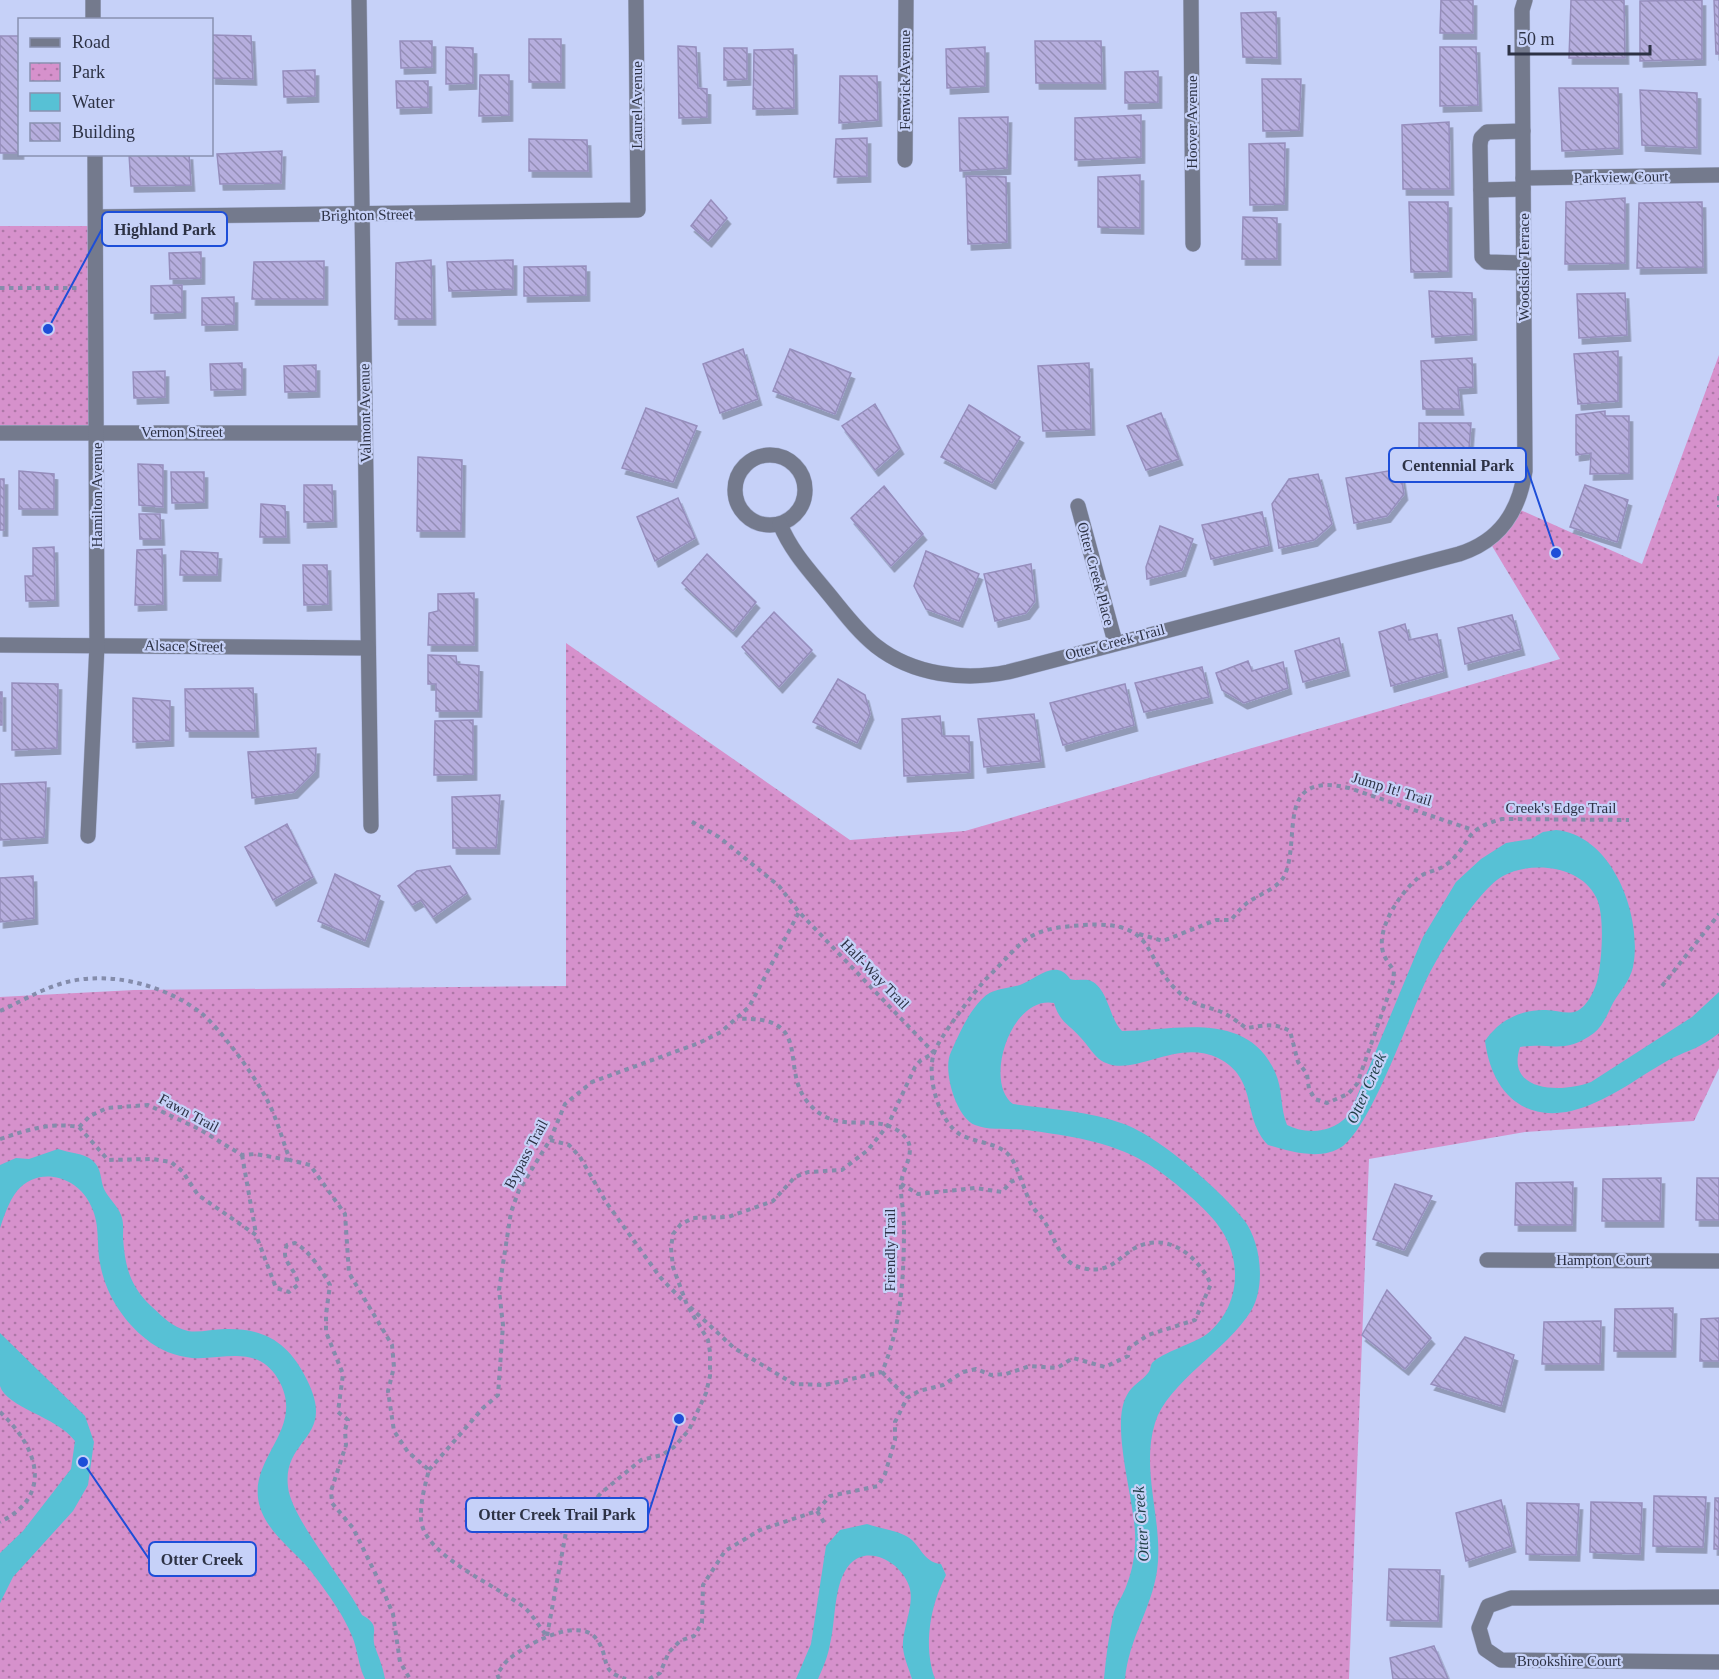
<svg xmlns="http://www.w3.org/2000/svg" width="1719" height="1679" font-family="Georgia,serif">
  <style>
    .park { fill: url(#park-dots) }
    .water { fill: #57c1d5 }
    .building { fill: url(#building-back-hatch); stroke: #968ebd; stroke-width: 1.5; filter: url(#shadow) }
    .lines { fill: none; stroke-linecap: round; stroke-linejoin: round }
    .minor-casing { stroke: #a4aed1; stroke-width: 16 }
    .path { stroke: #848cab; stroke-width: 4; stroke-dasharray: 4.5 4.5; stroke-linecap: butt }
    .minor { stroke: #747a8d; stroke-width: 15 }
    .labels { text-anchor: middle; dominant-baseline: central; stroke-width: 4.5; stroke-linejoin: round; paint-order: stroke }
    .street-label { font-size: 15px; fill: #2d3245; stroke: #c6d1f8 }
    .water-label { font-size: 16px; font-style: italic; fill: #1d3e44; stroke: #c6d1f8 }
    .leader { fill: none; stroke: #1d4ed8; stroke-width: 2 }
    .callout-dot { fill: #1d4ed8; stroke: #c6d1f8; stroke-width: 2 }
    .callout { fill: #c6d1f8; stroke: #1d4ed8; stroke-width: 2 }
    .callout-label { font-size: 16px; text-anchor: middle; font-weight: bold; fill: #2d3245 }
  </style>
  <defs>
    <pattern id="park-dots" width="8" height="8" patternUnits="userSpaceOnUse" patternTransform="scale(1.5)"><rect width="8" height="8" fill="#d691cc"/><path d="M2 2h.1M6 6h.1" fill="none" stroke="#ae77a7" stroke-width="1.8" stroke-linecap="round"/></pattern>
    <pattern id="building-back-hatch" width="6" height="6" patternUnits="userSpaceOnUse" patternTransform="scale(1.5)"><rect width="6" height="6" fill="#b6aede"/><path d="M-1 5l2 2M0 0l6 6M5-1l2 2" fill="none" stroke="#948eb6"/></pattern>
    <filter id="shadow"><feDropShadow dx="3.5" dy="6" stdDeviation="0" flood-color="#0004"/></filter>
  </defs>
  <rect width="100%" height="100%" fill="#c6d1f8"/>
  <!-- park -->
  <g class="park">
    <rect x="0" y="226" width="97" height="206"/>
    <path d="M1719,355V1068L1694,1121L1525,1132L1369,1159L1349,1679H0V997L134,990L566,986V643L850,840L965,831L1560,659L1489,541L1516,508L1642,564Z"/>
  </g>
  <!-- water -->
  <g class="water">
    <path d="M1556,830C1613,835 1643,917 1633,967C1630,981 1620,991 1613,1003C1608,1013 1603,1026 1594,1033C1565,1055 1549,1042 1520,1047C1505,1093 1563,1093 1591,1082L1692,1017L1719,992V1033C1700,1049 1687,1050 1667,1061C1642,1075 1619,1093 1592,1104C1534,1129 1493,1101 1485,1041C1498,1021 1521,1009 1546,1010C1557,1010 1567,1015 1577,1011C1588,1006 1596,988 1598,977C1602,959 1605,913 1596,897C1581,866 1532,860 1503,876C1494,881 1487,889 1480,897C1461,919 1436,958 1424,985C1407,1022 1372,1123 1343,1146C1322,1161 1291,1152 1268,1145C1241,1116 1259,1079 1218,1058C1174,1037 1130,1082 1099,1059C1092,1053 1087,1044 1081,1038C1069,1024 1060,1023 1054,1003C1011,995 983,1082 1013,1104C1050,1109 1089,1111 1124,1124C1158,1136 1222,1191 1244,1220C1261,1242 1266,1286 1251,1311C1228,1349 1167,1383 1155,1423C1140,1471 1164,1522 1157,1571C1151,1610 1129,1638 1125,1679H1104C1106,1658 1109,1633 1114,1612C1117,1603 1124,1594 1127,1584C1133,1569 1136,1549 1135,1533C1134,1498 1110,1424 1127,1395C1132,1385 1142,1381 1148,1373C1151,1370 1150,1366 1152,1363C1161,1353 1195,1343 1207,1334C1239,1308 1243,1264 1222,1231C1214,1218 1202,1207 1191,1197C1136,1146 1098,1140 1027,1130C1011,1128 990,1131 975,1125C956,1118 942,1069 951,1052C959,1034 968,1013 982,999C992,988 1008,989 1020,985C1037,979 1055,958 1070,979C1076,981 1083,979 1088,980C1108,985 1109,1019 1122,1031C1174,1031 1247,1009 1275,1072C1283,1089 1280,1108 1287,1125C1308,1136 1338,1132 1351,1111L1423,937L1456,882L1481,859L1506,843L1531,839L1543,832Z"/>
    <path d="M58,1149C69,1153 84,1153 92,1160C102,1168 100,1179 104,1189C108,1198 118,1206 121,1215C124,1222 123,1231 123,1238C125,1267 130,1286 151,1306C163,1317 172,1327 188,1331C199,1333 213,1329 225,1329C265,1328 289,1343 307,1380C337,1440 282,1437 288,1487C291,1518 346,1582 362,1615C382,1626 370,1632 375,1647C379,1658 383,1667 385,1679H365C358,1665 358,1650 352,1636C344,1616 329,1595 316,1578C300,1554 268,1535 260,1507C245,1458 308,1430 278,1379C257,1344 224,1360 192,1358C175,1356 159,1350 146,1339C123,1321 105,1293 100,1263C96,1241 101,1223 89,1202C75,1176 38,1166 17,1191C9,1201 4,1216 0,1228V1165L16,1158L29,1159Z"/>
    <path d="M0,1333L85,1416L94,1442L88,1485L73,1511L13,1577L0,1603V1553L23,1531L71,1469L75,1441C56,1416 7,1408 0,1386C0,1371 0,1349 0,1333Z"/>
    <path d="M867,1524C879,1528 894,1530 904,1535C921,1542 921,1562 941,1564L946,1575C930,1606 923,1646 935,1679H912C909,1669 904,1658 903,1648C902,1629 914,1607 910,1589C904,1564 869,1543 850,1564C833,1583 836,1621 830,1644C828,1656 823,1668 818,1679H796L811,1644L826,1546L840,1530Z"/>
  </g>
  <!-- building -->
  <g class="building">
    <path d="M1441,0H1473V33H1440Z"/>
    <path d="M1571,0H1624L1625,58H1569Z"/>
    <path d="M1702,0V59L1640,61V1Z"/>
    <path d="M1714,0H1719V54H1716Z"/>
    <path d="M1276,12L1277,58L1243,57L1241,13Z"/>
    <path d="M212,35L251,36L253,79L212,78Z"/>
    <rect x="0" y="36" width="20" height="117"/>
    <rect x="529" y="39" width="32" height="43"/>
    <path d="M400,41H432V67L401,68Z"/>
    <path d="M1035,41H1101L1102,83H1036Z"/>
    <path d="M678,46L696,47L698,88L707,89V117L679,118Z"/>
    <path d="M446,47L473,48V83L446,84Z"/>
    <path d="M985,47V86L947,88L946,49Z"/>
    <path d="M1440,47H1476L1478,105L1440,106Z"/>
    <path d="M724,48H747V79L724,80Z"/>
    <path d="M793,49L794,108L753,109L754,50Z"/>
    <path d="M315,70V96L284,97L283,71Z"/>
    <path d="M1158,71V102L1125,103V72Z"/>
    <path d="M480,75H509V115L479,116Z"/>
    <path d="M840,76H877L878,120L839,123Z"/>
    <path d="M1262,79H1301L1299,130L1263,131Z"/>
    <path d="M396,81H428V107L397,108Z"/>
    <path d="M1559,88H1618L1619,148L1562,151Z"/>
    <path d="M1640,90L1697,93V148L1642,145Z"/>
    <path d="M1141,115V157L1075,160V118Z"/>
    <path d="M1008,117L1007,168L960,171L959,118Z"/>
    <path d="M1449,122L1450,189H1403L1402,125Z"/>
    <path d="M867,138V176L834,177L836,139Z"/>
    <path d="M529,139L587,140L588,171H529Z"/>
    <path d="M1285,143L1284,204L1250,205L1249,144Z"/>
    <path d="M282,151L281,183L220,184L217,154Z"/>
    <path d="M129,154H189L191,185L131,186Z"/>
    <path d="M1140,175V228L1098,227V177Z"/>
    <path d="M966,176L1006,177L1007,242L968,244Z"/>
    <path d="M1625,198V263L1565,264L1566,202Z"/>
    <path d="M711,200L727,218L708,241L691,226Z"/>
    <path d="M1409,202H1448V271L1411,272Z"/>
    <path d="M1702,202L1703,267L1637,268L1639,203Z"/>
    <path d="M1243,217L1277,218V259H1242Z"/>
    <path d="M201,252V278L170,279L169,253Z"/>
    <path d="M431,260L432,319H395L396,263Z"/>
    <path d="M513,260V289L449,291L447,262Z"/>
    <path d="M324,261V299H252L254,262Z"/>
    <path d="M586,266V295L524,296V267Z"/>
    <path d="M182,285V312L151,313V286Z"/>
    <path d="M1429,291L1472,293L1473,334L1432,337Z"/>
    <path d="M1625,293L1627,335L1579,338L1577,294Z"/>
    <path d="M234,297V324L202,325V298Z"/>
    <path d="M743,349L758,399L720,413L703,364Z"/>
    <path d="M790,349L851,373L835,414L773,391Z"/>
    <path d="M1618,351V401L1578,404L1574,354Z"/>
    <path d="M1472,358L1473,387L1458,388L1460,409H1423L1421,361Z"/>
    <path d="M242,363V389L211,390L210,364Z"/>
    <path d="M1089,363L1091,429L1043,431L1038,366Z"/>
    <path d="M316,365V391L285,392L284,366Z"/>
    <path d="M165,371V397L134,398L133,372Z"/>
    <path d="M875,404L900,448L875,470L842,426Z"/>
    <path d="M969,405L1020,437L992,483L941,457Z"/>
    <path d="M646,408L697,426L673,482L622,468Z"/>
    <path d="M1605,411V416H1629V473L1590,474L1591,453L1576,455V415Z"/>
    <path d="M1161,413L1179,459L1146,470L1127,426Z"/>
    <path d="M1419,423H1471L1469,449L1458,450L1457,468L1419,471Z"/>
    <path d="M418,457L462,460L461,531H417Z"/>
    <path d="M138,464L163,465V507L139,505Z"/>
    <path d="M1400,469L1404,494L1387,516L1354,523L1346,478Z"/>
    <path d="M19,471L54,474V509H19Z"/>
    <path d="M171,472H204V502L172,503Z"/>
    <path d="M1318,474L1332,524L1314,540L1279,548L1272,504L1289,479Z"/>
    <rect x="0" y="479" width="4" height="51"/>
    <path d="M304,485H332L333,521L304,522Z"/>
    <path d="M1585,485L1628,500L1617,542L1570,527Z"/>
    <path d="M884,486L923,534L891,566L851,518Z"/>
    <path d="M678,498L695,538L655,561L637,517Z"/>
    <path d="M261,504L285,506L286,537H260Z"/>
    <path d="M1262,512L1269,545L1211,559L1202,525Z"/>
    <path d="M139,514H160L161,539H140Z"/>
    <path d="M1160,526L1193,539L1182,570L1147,579L1146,567Z"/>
    <path d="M54,547L55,600L26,601L25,576H33V548Z"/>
    <path d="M162,549L163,604L135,605L137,550Z"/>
    <path d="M181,551L218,553L217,575H180Z"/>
    <path d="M926,551L979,574L959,621L926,609L914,586Z"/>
    <path d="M707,554L756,602L733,631L682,583Z"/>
    <path d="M1031,564L1035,601L1026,613L995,621L984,574Z"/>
    <path d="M303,565H327L328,604L304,605Z"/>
    <path d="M474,593V645H428L429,613L438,611V594Z"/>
    <path d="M774,612L812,650L779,687L742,647Z"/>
    <path d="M1512,615L1521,649L1465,664L1458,628Z"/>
    <path d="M1405,624L1409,640L1437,634L1444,671L1391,686L1379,632Z"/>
    <path d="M1339,638L1346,670L1303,682L1295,651Z"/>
    <path d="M428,655L456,656L457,664L479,666L478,711H436V684H428Z"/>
    <path d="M1248,661L1252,671L1283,662L1288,688L1244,703L1222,690L1216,673Z"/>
    <path d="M1202,667L1209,697L1144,712L1135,683Z"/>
    <path d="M838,679L865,695L870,714L857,743L813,722Z"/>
    <path d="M12,683L58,684L57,748L12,750Z"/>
    <path d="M1125,684L1134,725L1063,745L1050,703Z"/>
    <path d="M253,688L255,731H186L185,689Z"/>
    <rect x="0" y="692" width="2" height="33"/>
    <path d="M133,698L170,701V740L133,742Z"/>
    <path d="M1034,714L1041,761L984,767L978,719Z"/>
    <path d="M940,716L942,736H969L970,772L904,776L902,719Z"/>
    <path d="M473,720V774L434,775L435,721Z"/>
    <path d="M316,748L315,771L294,792L252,798L248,752Z"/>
    <path d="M46,782L44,837L0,840V784Z"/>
    <path d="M500,795L496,848H453L452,797Z"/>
    <path d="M287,824L313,877L273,900L245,847Z"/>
    <path d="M450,866L467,893L433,917L421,900L412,905L398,886L417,871Z"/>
    <path d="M335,874L380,896L365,941L318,921Z"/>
    <path d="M33,876L34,918L0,922V878Z"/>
    <path d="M1661,1178L1660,1221H1602L1603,1179Z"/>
    <path d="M1697,1178H1719V1220H1696Z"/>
    <path d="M1573,1182L1572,1225H1515L1516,1183Z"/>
    <path d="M1395,1184L1432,1196L1404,1250L1373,1239Z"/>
    <path d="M1387,1290L1431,1338L1405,1369L1362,1335Z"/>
    <path d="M1673,1308L1672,1351H1614L1615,1309Z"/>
    <path d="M1719,1318V1361H1700L1701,1319Z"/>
    <path d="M1601,1321L1600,1364H1542L1544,1322Z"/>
    <path d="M1465,1337L1514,1355L1501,1406L1431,1384Z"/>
    <path d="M1654,1496L1706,1497L1703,1547L1653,1546Z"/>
    <path d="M1715,1498H1719V1549H1714Z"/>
    <path d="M1501,1500L1512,1546L1466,1561L1456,1513Z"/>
    <path d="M1591,1502L1642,1503L1640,1554L1590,1552Z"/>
    <path d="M1527,1503L1579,1504L1576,1555L1526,1554Z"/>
    <path d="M1389,1569L1440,1570L1438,1621L1387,1620Z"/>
    <path d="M1434,1646L1448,1679H1393L1390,1658Z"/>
  </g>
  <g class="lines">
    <!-- minor casing -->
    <g class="minor-casing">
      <g id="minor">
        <path d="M93,0V20"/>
        <path d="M359,0L371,826"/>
        <path d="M1191,0L1193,244"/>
        <path d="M1523,131L1487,132L1481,138L1480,145L1482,257L1487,262L1523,263"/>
        <path d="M905,160L906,0"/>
        <path d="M1523,178L1719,175"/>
        <path d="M1481,190L1523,189"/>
        <path d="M96,217L638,210L636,0"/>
        <path d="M0,433H365"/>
        <circle cx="770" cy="490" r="35"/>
        <path d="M1078,506L1115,642"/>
        <path d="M780,524C791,551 809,570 827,592C842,610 857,631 876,646C913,675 964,681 1008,672L1459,554C1500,541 1519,512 1525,471L1522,10L1525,0"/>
        <path d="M0,645L368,648"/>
        <path d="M88,836L97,645L95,154"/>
        <path d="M1487,1260L1719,1261"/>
        <path d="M1719,1597L1511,1598L1488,1606L1479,1628L1485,1649L1501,1660L1719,1662"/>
      </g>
    </g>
    <!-- path -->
    <g class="path">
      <path d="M0,288H77"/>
      <path d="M1719,496V507"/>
      <path d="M1139,934L1163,941L1216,920H1231C1236,914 1241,908 1247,903C1259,894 1281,888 1286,872C1300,833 1276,771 1349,788L1473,830"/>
      <path d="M1662,986L1719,914"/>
      <path d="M0,1011C22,1001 43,988 67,982C111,971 165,985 201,1013C220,1028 253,1074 265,1096C276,1115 282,1139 290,1160L310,1165L345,1214L349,1273L392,1345L394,1367L388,1391L394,1431L408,1452L429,1470C425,1485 420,1503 421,1519C423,1557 502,1587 527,1610C534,1617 540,1628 547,1636"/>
      <path d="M79,1127L90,1116L107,1108L148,1105L199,1129L242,1155L255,1154L289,1160"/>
      <path d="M0,1139C28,1130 49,1122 79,1127L108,1160L152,1159L171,1162L183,1172L198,1195L256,1235L276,1288L289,1292L298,1285C297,1268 279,1262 287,1245L295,1243C309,1250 322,1271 330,1285L326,1314V1332L343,1374L338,1412L348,1420L345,1430L346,1445L331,1491L332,1503L353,1528L380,1583L393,1614L400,1662L410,1679"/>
      <path d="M550,1140L569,1145L580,1157L606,1202L660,1277L684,1302"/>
      <path d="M242,1155L256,1234"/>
      <path d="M901,1184L918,1194L975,1188L1002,1192L1011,1182L1019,1178"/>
      <path d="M690,1307L734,1348L794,1384L825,1385L882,1372C902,1324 904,1275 904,1224C904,1211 900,1196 901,1183C903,1166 920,1148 901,1133C871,1109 837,1140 806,1100C780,1065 814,1015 737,1019"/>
      <path d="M882,1372L907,1398"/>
      <path d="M0,1412C37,1446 55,1495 0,1522"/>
      <path d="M429,1470L483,1408L498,1395L503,1325L499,1290L511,1212L519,1190L550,1140L565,1104L592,1082L699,1043L721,1032L749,1007L799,912"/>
      <path d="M817,1511L825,1524"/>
      <path d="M547,1636L566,1532L601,1493L641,1460L662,1455L674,1447L689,1430L706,1393L710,1376V1352L708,1340L687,1305L673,1267L671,1248L673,1234L681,1224L693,1218L728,1217L773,1201L795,1177L808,1172L842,1170L868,1150L888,1125L915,1067L921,1060L934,1053L799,912L779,886L719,837L689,820"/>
      <path d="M499,1679L497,1674C501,1669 505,1662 509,1659C527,1644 581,1614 598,1641C610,1660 599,1671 626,1679"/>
      <path d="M649,1679L660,1673L669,1652L680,1641L694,1636L702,1623L703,1585L725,1551L760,1530L817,1511L830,1496L878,1486L885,1474L895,1440V1422L907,1398L919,1391L943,1385L963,1372L976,1369L991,1375L1006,1374L1030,1366L1057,1368L1073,1358L1105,1367L1128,1356L1129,1348L1148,1335L1195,1320L1211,1284C1197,1255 1167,1231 1135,1248C1124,1254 1115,1265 1104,1268C1094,1271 1083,1269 1074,1265C1059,1257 1054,1237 1046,1224C1042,1216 1034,1211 1030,1202C1024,1189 1020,1174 1013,1161C1003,1142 978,1144 961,1135C939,1122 926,1077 934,1053C938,1039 975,991 986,979C1026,940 1023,929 1084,925C1161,920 1140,960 1182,995C1193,1005 1206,1006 1219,1011C1229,1015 1238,1022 1246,1028C1263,1026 1274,1022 1290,1031L1298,1062L1307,1074L1309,1089L1315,1099L1327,1103L1348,1094L1357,1084L1393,982L1394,971C1391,966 1386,960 1384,955C1374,931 1400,893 1418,878C1426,871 1438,871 1447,864C1473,844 1460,830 1502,819L1629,820"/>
    </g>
    <!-- minor -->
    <use href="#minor" class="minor"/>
  </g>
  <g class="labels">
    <!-- street labels -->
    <g class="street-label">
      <text transform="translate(905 80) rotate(-90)">Fenwick Avenue</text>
      <text transform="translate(637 105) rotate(-90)">Laurel Avenue</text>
      <text transform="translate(1192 122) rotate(-90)">Hoover Avenue</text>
      <text transform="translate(1621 177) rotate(-1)">Parkview Court</text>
      <text transform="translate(367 215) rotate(-1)">Brighton Street</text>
      <text transform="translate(1524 267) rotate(-90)">Woodside Terrace</text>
      <text transform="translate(365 413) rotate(-91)">Valmont Avenue</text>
      <text x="182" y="432">Vernon Street</text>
      <text transform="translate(97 495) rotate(-90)">Hamilton Avenue</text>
      <text transform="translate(1096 574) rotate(75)">Otter Creek Place</text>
      <text transform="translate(1115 642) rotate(-15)">Otter Creek Trail</text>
      <text transform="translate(184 646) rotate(1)">Alsace Street</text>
      <text transform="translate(1392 789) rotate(17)">Jump It! Trail</text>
      <text x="1561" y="808">Creek's Edge Trail</text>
      <text transform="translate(875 974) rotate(46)">Half-Way Trail</text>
      <text transform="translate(189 1113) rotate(28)">Fawn Trail</text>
      <text transform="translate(526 1154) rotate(-62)">Bypass Trail</text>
      <text transform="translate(890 1250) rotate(-90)">Friendly Trail</text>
      <text x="1603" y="1260">Hampton Court</text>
      <text x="1569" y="1661">Brookshire Court</text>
    </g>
    <!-- water labels -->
    <g class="water-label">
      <text transform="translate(1366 1088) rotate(-66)">Otter Creek</text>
      <text transform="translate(1141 1524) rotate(-94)">Otter Creek</text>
    </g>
  </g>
  <!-- callouts -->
  <path class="leader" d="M48 329L102 229M1556 553L1526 465M679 1419L648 1515M83 1462L149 1559"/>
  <g class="callout-dot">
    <circle cx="48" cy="329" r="6"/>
    <circle cx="1556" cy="553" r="6"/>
    <circle cx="679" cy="1419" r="6"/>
    <circle cx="83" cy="1462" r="6"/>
  </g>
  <g class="callout">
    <rect x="102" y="212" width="125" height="34" rx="6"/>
    <rect x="1389" y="448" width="137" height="34" rx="6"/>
    <rect x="466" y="1498" width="182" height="34" rx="6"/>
    <rect x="149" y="1542" width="107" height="34" rx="6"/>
  </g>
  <g class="callout-label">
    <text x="165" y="235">Highland Park</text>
    <text x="1458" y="471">Centennial Park</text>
    <text x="557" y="1520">Otter Creek Trail Park</text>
    <text x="202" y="1565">Otter Creek</text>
  </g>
  <!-- legend -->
  <rect x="18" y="18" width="195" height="138" fill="#c6d1f8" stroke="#8991b0" stroke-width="1.5"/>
  <rect x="30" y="38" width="30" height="9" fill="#747a8d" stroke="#8991b0" stroke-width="1.5"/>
  <text x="72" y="48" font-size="18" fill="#2d3245">Road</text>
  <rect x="30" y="63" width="30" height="18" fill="url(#park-dots)" stroke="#8991b0" stroke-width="1.5"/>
  <text x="72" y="78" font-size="18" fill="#2d3245">Park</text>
  <rect x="30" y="93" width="30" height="18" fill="#57c1d5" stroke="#8991b0" stroke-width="1.5"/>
  <text x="72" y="108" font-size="18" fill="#2d3245">Water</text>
  <rect x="30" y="123" width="30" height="18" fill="url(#building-back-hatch)" stroke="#8991b0" stroke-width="1.5"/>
  <text x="72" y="138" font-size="18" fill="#2d3245">Building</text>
  <!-- scale -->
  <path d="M1509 45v9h141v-9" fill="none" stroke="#2d3245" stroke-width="3"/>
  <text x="1518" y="45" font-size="18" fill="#2d3245" stroke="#c6d1f8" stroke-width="4.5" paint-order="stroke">50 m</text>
</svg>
